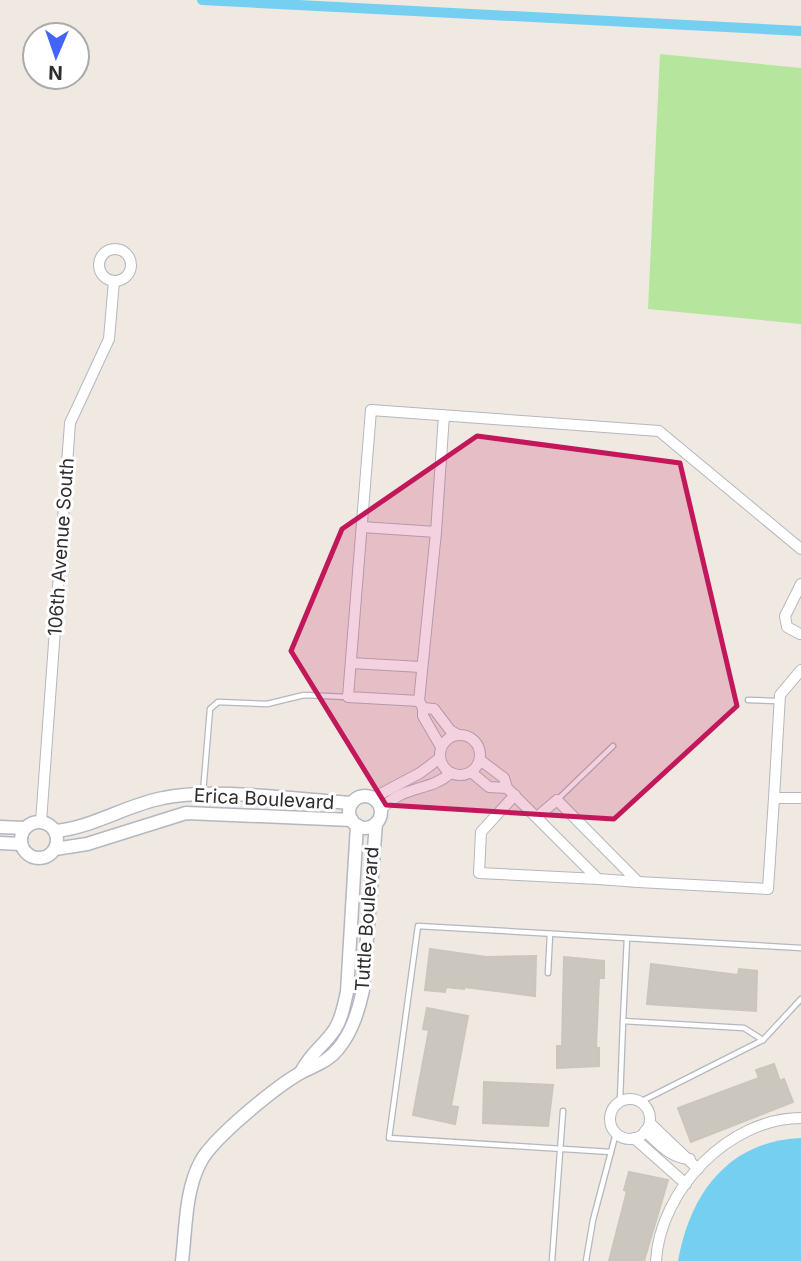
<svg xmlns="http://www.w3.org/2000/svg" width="801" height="1261" font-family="Inter,sans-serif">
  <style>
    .green { fill: #b6e59e }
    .water { fill: #75cff0 }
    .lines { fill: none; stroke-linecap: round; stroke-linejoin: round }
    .canal { stroke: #75cff0; stroke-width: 10 }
    .building { fill: #cbc7bf; stroke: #cbc5ba; stroke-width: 2 }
    .service-casing { stroke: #b4b7c1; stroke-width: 7 }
    .minor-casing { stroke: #b4b7c1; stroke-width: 12 }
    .tertiary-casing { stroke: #b4b7c1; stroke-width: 15 }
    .service { stroke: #fff; stroke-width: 4.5 }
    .minor { stroke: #fff; stroke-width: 10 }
    .tertiary { stroke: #fff; stroke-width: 12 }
    .marked { fill: #c2185b; fill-opacity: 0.2; stroke: #c2185b; stroke-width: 5; stroke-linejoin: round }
    .labels { text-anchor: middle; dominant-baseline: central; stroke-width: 6; stroke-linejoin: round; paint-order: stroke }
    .street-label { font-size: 19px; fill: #2e2e2e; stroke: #fff }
  </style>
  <rect width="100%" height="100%" fill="#efe9e1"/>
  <!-- green -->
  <path class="green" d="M660,54L801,68V324L648,309Z"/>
  <!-- water -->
  <path class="water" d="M801,1138V1261H678C690,1193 729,1141 801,1138Z"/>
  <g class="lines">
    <!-- canal -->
    <path class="canal" d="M202,0L801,31"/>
  </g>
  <!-- building -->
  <g class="building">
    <path d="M430,949L486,957L536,956L535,996L464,987V989L446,987L445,992L425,990Z"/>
    <path d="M564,957L604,961V978H599L596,1048H599V1066L557,1068V1046H562Z"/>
    <path d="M651,964L738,975L739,969L757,971L756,1011L647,1004Z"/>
    <path d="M427,1008L468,1016L451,1106L458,1107L455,1124L413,1115L429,1030L423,1029Z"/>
    <path d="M774,1064L780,1081L784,1079L793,1102L691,1142L678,1108L759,1078L756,1070Z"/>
    <path d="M484,1082L553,1085L548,1126L483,1123Z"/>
    <path d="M629,1172L668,1180L644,1261H609L627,1191L624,1190Z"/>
  </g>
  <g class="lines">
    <!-- service casing -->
    <g class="service-casing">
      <g id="service">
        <path d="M748,700L778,701"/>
        <path d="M203,793L210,709L218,702L267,704L304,695L347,697"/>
        <path d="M558,799L613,746"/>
        <path d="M627,938L623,1021L744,1028L763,1040"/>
        <path d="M548,973L550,934"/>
        <path d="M620,1101L623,1021"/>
        <path d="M640,1102L763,1040L801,999"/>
        <path d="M611,1152L389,1138L418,926L801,948"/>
        <path d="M552,1261L563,1111"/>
        <path d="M586,1261L593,1220L616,1133"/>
      </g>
    </g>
    <!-- minor casing -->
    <g class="minor-casing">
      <g id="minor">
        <circle cx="115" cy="265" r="16"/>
        <path d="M444,415L436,532L419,701L348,697L371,410L659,431L801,549"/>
        <path d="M362,527L436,532"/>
        <path d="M800,634L787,627L785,616L801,584"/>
        <path d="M351,663L421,667"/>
        <path d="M419,701L423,708V716L441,747"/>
        <path d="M423,708L434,709L450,730L458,735"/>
        <circle cx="460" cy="755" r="20"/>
        <path d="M480,760L504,778L507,788L598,879L638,882L557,800L538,816"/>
        <path d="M471,772L489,787L507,788"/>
        <path d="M515,795L481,832L479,873L598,879"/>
        <path d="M373,798L420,773L440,758"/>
        <path d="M774,798L780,695L801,670"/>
        <path d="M381,810C403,784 428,793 451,773"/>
        <path d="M41,822L70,423L109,339L114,281"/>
        <path d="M638,882L768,889L774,798H801"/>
        <circle cx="630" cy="1119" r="20"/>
        <path d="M650,1123L698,1169"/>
        <path d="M645,1131C659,1144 670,1158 690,1159"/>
        <path d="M634,1138L686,1184"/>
        <path d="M656,1261C660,1190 729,1118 801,1118"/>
      </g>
    </g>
    <!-- tertiary casing -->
    <g class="tertiary-casing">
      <g id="tertiary">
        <circle cx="365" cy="812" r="16"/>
        <circle cx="39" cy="840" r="18"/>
        <path d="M0,827L25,828"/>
        <path d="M55,831C92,828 126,805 163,798C214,787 298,800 352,803"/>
        <path d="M0,843L21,844"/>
        <path d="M55,849L87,844L186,813L352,820"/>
        <path d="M301,1072C312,1051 324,1046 335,1029C342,1018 344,1005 347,992L357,825"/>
        <path d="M182,1261C186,1228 185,1190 201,1161C214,1137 278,1085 302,1072C315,1065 328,1062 338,1049C352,1032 358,1012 363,990L376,823"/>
      </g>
    </g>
    <!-- service -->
    <use href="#service" class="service"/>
    <!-- minor -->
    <use href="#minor" class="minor"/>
    <!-- tertiary -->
    <use href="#tertiary" class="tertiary"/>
  </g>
  <!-- marked area -->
  <path class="marked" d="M477,436L680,463L737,706L614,819L386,805L291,651L342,529Z"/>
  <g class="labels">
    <!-- street labels -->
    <g class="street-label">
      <text transform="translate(61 547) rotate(-86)">106th Avenue South</text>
      <text transform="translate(264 799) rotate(3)">Erica Boulevard</text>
      <text transform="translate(367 919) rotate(-86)">Tuttle Boulevard</text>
    </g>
  </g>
  <!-- north arrow -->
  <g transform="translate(56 56) rotate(182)"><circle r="33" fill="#ffffff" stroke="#ababab" stroke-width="2"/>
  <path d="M0-5L12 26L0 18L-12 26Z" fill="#4264fb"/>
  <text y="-10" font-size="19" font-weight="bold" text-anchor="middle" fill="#2e2e2e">N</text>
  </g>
</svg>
